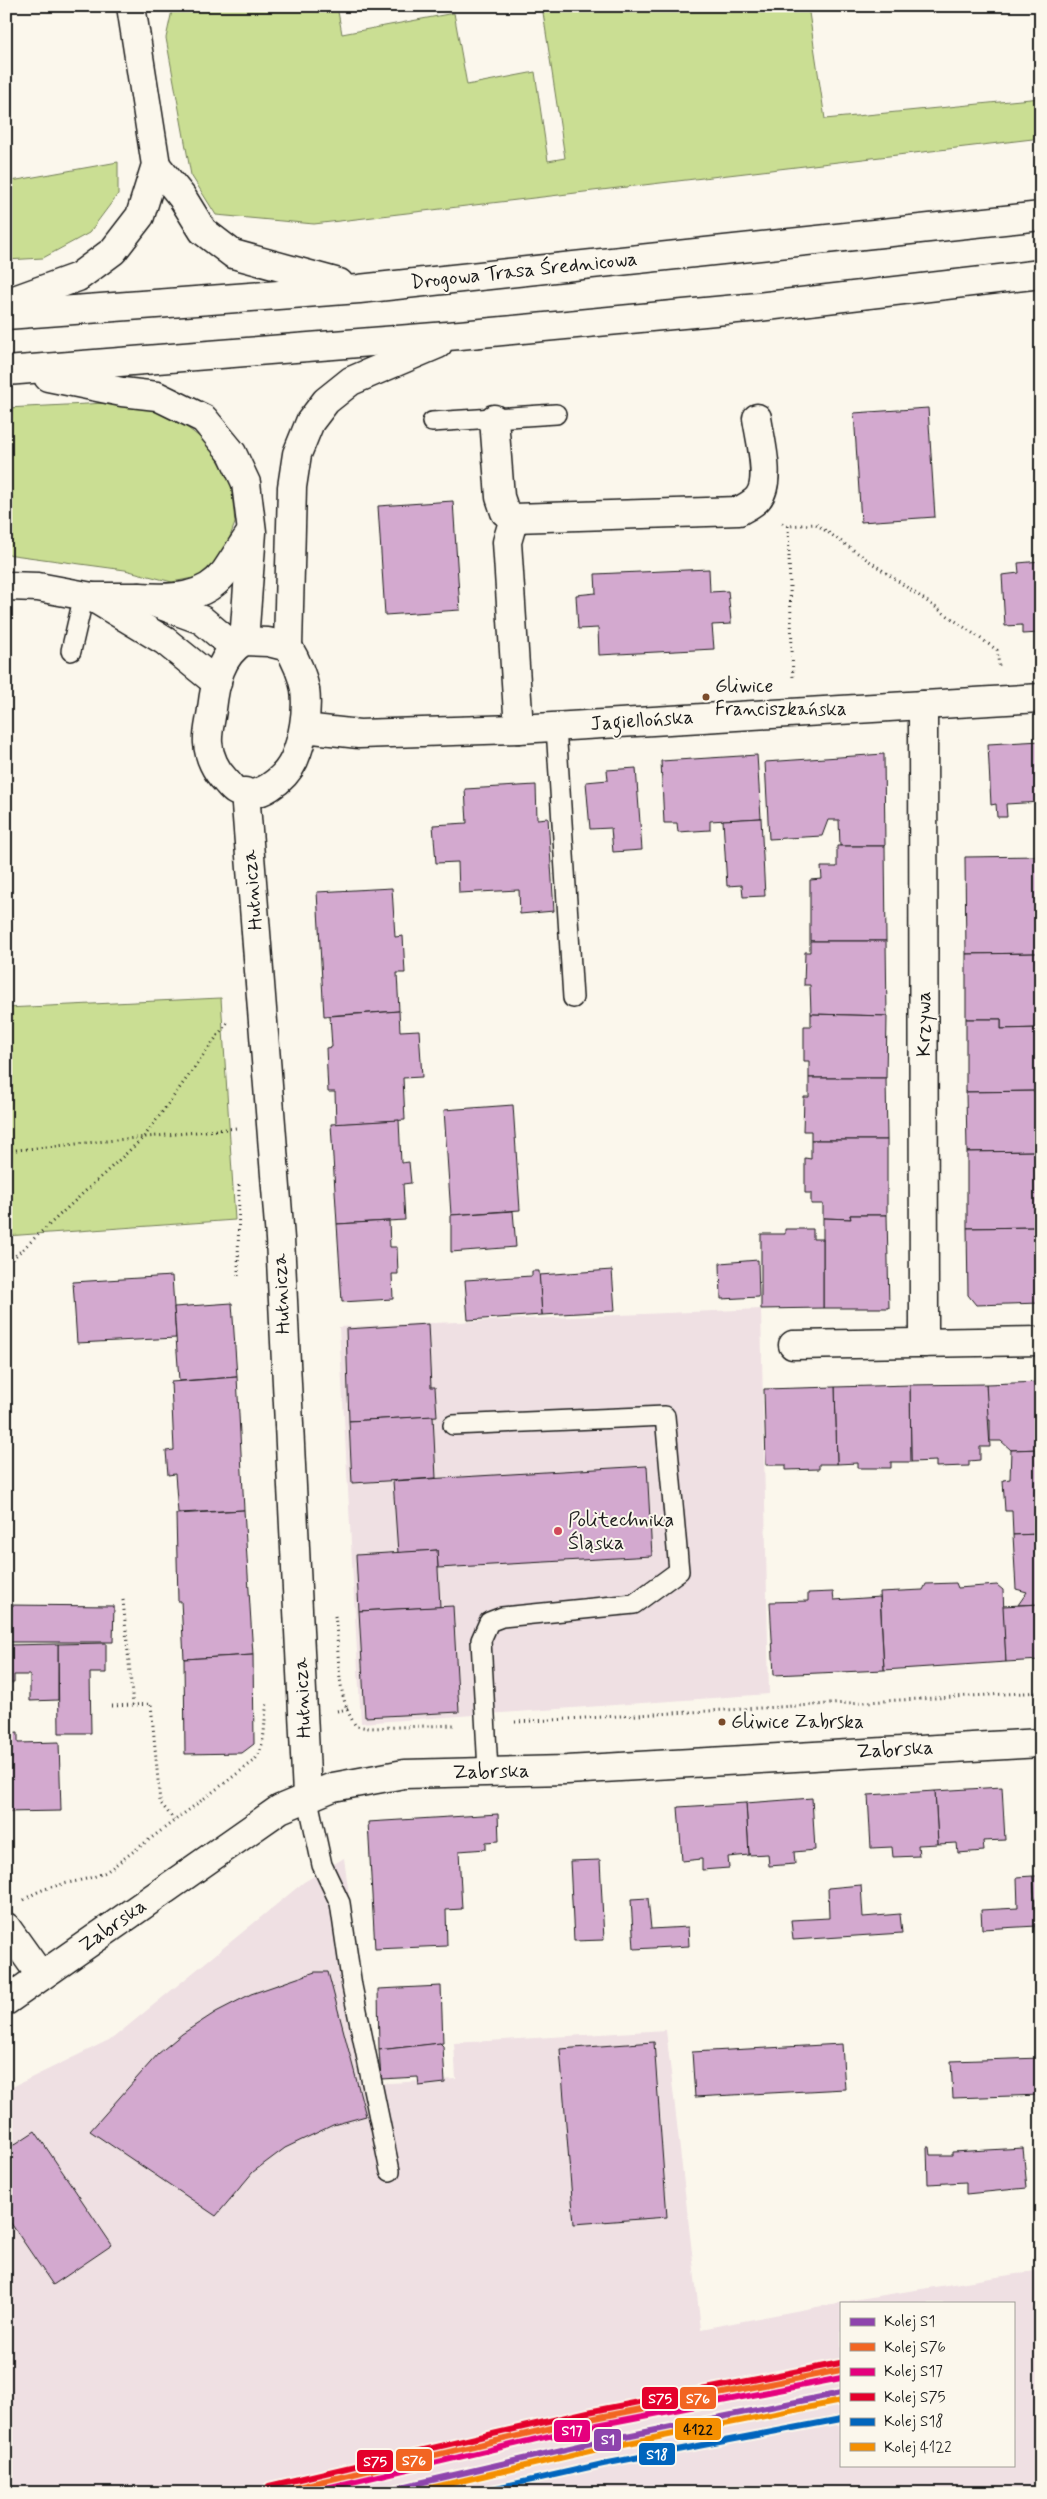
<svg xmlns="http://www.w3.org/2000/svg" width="1047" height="2499" font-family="Mynerve,sans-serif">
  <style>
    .built { fill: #efe0e3; fill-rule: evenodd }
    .green { fill: #cade93; stroke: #737d58 }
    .building { fill: #d3a9cf; stroke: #1c1c1c }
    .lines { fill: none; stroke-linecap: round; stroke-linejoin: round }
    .service-casing { stroke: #1c1c1c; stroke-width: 22 }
    .minor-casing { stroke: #1c1c1c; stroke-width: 31 }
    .tertiary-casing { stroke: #1c1c1c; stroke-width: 31 }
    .primary-casing { stroke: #1c1c1c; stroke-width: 31 }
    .path { stroke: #1c1c1c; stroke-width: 3; stroke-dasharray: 1 4; stroke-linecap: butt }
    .service { stroke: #fbf7ec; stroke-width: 19 }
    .minor { stroke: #fbf7ec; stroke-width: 28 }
    .tertiary { stroke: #fbf7ec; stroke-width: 28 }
    .primary { stroke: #fbf7ec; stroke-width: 28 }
    .rail-1-casing { stroke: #fbf7ec; stroke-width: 10 }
    .rail-2-casing { stroke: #fbf7ec; stroke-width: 10 }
    .rail-3-casing { stroke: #fbf7ec; stroke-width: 10 }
    .rail-4-casing { stroke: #fbf7ec; stroke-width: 10 }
    .rail-5-casing { stroke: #fbf7ec; stroke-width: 10 }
    .rail-6-casing { stroke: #fbf7ec; stroke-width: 10 }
    .rail-1 { stroke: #8e44ad; stroke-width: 6 }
    .rail-2 { stroke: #f26522; stroke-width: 6 }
    .rail-3 { stroke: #e5007d; stroke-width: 6 }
    .rail-4 { stroke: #e4002b; stroke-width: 6 }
    .rail-5 { stroke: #0065bd; stroke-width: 6 }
    .rail-6 { stroke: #f48f01; stroke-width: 6 }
    .bus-dot { fill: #7a4b2a; stroke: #fbf7ec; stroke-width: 2 }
    .poi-dot { fill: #d1495b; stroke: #fbf7ec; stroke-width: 2 }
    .labels { text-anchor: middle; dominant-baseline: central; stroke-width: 4; stroke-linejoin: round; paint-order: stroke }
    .bus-label { font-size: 19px; fill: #1c1c1c; stroke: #fbf7ec; text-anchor: start }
    .street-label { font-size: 20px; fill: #1c1c1c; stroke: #fbf7ec }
    .poi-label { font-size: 20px; fill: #1c1c1c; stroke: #fbf7ec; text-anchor: start }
    .line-badge { stroke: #fbf7ec; stroke-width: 2 }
    .badge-label { font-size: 14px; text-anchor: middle; font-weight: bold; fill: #fff }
    .pale-badge-label { font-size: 14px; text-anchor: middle; font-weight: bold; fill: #111 }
  </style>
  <rect width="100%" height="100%" fill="#fbf7ec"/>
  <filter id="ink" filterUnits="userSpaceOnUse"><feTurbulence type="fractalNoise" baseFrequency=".02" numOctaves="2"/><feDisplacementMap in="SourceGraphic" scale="10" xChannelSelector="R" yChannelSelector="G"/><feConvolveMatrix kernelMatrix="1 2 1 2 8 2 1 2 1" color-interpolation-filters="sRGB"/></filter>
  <g filter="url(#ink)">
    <!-- built -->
    <g class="built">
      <path d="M761,1309L769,1694L361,1723L339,1327Z"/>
      <path d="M344,1858L374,2084L456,2079L454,2043L666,2030L701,2329L859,2299L1041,2270V2493H6V2090L113,2038L304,1882ZM841,2303H1013V2465H841Z"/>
    </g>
    <!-- green -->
    <g class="green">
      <path d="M173,6H337L342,34L454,13L467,85L535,72L548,161L565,158L542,6H808L825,119L1041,98V138L314,224L216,215L191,175L166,38Z"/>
      <path d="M118,162V194L89,233L43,258L6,260V182Z"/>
      <path d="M127,402L165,411L209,444L231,483L235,523L224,553L198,577L172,582L125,570L6,554V408Z"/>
      <path d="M221,998L235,1220L6,1236V1008Z"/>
    </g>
    <!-- building -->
    <g class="building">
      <path d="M928,408L935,517L861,522L854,413Z"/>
      <path d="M453,501L460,610L385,615L378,506Z"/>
      <path d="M1041,561V633L1022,634V625L1005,626L1002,575L1019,573L1018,563Z"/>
      <path d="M709,569L710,592L728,591L731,621V624L712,625L714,649L599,655L598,628L578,629L576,595L596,593L595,574Z"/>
      <path d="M1041,741V802L1006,804L1007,817H997L996,804L991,805L988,744Z"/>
      <path d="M884,754L885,846H840L839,820H828L822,836L769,839L765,762Z"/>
      <path d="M757,755L761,818L710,821V830L678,832L677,823H664L661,761Z"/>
      <path d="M636,768L642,850L613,852L611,828L590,829L586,782L608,780L607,770Z"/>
      <path d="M536,785L537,819L548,818L554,911L520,914L519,890L459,893L458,862L436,863L433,825L467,823L465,789Z"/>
      <path d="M761,818L765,896L743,897L742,885L727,886L723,820Z"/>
      <path d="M837,846H885L886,941H810V880L822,879L821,867H837Z"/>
      <path d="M1040,856V953L966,954L965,857Z"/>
      <path d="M392,888L395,937L403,936L405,973H397L399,1011L324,1016L317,892Z"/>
      <path d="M810,941H886L887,1016L811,1014L810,985H804L805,952H810Z"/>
      <path d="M1040,953L1041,1028L1001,1029V1019H966V954Z"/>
      <path d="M399,1011L400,1031L419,1030L422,1077L403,1078L405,1120L336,1124L335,1092H328L326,1048L332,1047L330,1016Z"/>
      <path d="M811,1014L887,1016L886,1078H809V1061H804V1026H811Z"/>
      <path d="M966,1019H1001V1029L1041,1028V1091L966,1092Z"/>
      <path d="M809,1078H886L887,1140H811V1131H803L804,1097H809Z"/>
      <path d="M1041,1091V1151L967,1152L966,1092Z"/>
      <path d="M513,1105L520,1210L451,1215L444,1110Z"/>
      <path d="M399,1120L401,1163L409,1162L411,1183L403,1184L405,1220L337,1224L331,1124Z"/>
      <path d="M811,1140H887V1215H850L851,1219L823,1218V1204H811V1193H805V1158L811,1159Z"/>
      <path d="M1041,1151V1227L967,1228V1152Z"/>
      <path d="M513,1211L516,1247L451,1252V1215Z"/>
      <path d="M850,1215H887L889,1308H823V1218L851,1219Z"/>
      <path d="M389,1221L390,1247H397L398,1274H392L393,1299L342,1302L337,1224Z"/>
      <path d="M1039,1227L1041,1303L976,1305L968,1295L967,1228Z"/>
      <path d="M785,1229H813V1239H823V1308L761,1309V1234H785Z"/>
      <path d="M758,1260L759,1297L721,1299L720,1263Z"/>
      <path d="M612,1270L615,1311L542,1315L539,1275Z"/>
      <path d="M532,1271H539L542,1315L468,1320L465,1280L532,1276Z"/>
      <path d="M172,1276L176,1338L77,1343L73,1282Z"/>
      <path d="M232,1303L237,1377L179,1381L174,1307Z"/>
      <path d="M428,1324L431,1387H435L437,1416L349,1421L346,1329Z"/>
      <path d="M237,1377L244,1510L178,1513L175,1474L168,1475L166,1451L174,1450L171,1382Z"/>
      <path d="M1041,1382V1449L1011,1450L1001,1441H990V1420H987L986,1384Z"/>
      <path d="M986,1384L990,1447H980V1460L969,1461V1466L936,1467V1461L911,1462L910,1385Z"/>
      <path d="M910,1385L911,1462H891V1468H858V1463L837,1464L835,1387Z"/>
      <path d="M835,1387L837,1464H819V1469L786,1470V1465H766L764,1389Z"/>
      <path d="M433,1416L436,1478L352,1483L349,1421Z"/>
      <path d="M1041,1449L1040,1534L1013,1535L1012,1511H1005L1003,1480L1010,1479L1011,1450Z"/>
      <path d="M647,1466L652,1556L438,1568L437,1550L398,1553L393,1481Z"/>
      <path d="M244,1510L253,1655L184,1659L181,1601H178L176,1514Z"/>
      <path d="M1039,1519H1041V1604L1018,1605L1027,1592L1016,1589L1013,1535L1040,1534Z"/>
      <path d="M437,1550L440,1607L359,1611L356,1555Z"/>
      <path d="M956,1583L958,1588L997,1585L1003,1590L1006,1662L884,1670L880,1592L923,1590L926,1584Z"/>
      <path d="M833,1592L834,1600L880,1597L884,1670L774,1675L770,1602L808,1601V1593Z"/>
      <path d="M1041,1604V1660L1006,1662L1003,1606Z"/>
      <path d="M6,1605L114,1606L113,1642H6Z"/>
      <path d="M453,1606L459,1712L365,1717L359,1611Z"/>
      <path d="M106,1643V1673H90L91,1733H59L58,1644Z"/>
      <path d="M58,1644V1700L30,1701V1675H14V1683H6V1645Z"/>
      <path d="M253,1655L254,1744L242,1753L185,1754L184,1659Z"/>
      <path d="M18,1732V1743L59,1742L61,1811L6,1812V1733Z"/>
      <path d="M1002,1787L1005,1840L983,1841L984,1851L958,1853L957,1843L938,1844L935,1791Z"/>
      <path d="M935,1791L938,1844L918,1845L919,1856L893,1857L892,1847L871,1848L868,1795Z"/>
      <path d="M812,1798L815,1850L794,1852L795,1864L769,1866L768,1854L749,1855L746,1803Z"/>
      <path d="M746,1803L749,1855L728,1857L729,1868L702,1870V1859L682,1861L678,1807Z"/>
      <path d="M498,1814L499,1841L486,1842V1849L459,1851L462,1909L446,1910L447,1946L375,1949L368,1822Z"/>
      <path d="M600,1860L604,1940L574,1941L570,1861Z"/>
      <path d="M1033,1876L1037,1926L982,1929L981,1910L1018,1908L1017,1877Z"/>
      <path d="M1033,1876H1041V1926H1037Z"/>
      <path d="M861,1885L863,1917L900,1914L902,1933L793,1940L791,1920L829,1918L828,1888Z"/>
      <path d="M648,1898L651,1929L688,1927L689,1946L634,1949L631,1899Z"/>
      <path d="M315,1972H328L366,2116L333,2125L285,2148L253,2172L216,2216L90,2131L158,2054L182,2034L216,2012L251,1994Z"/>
      <path d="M441,1986L443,2043L379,2050L378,1989Z"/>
      <path d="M654,2042L667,2217L574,2224L560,2049Z"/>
      <path d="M440,2043L443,2046L445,2083L419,2086L418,2077L381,2079L379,2050Z"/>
      <path d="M842,2044L845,2089L695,2097L692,2052Z"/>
      <path d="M1041,2058V2095L953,2098L951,2061Z"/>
      <path d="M35,2131L112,2245L53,2285L6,2216V2150Z"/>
      <path d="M927,2147H929L930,2155H952V2152L1023,2148L1027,2188L966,2194V2182L928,2184Z"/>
    </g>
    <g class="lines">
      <!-- service casing -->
      <g class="service-casing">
        <g id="service">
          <path d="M432,422L556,414"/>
          <path d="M71,651L84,595"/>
          <path d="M556,727L573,998"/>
          <path d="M453,1425L665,1416L679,1571L634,1604L502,1617L489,1622L481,1640L488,1771"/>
          <path d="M307,1795L322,1865L340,1903L352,1986L390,2171"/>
        </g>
      </g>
      <!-- minor casing -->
      <g class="minor-casing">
        <g id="minor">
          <path d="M494,419L500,497L505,512L514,518L739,511C746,507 753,504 758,498C772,481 760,439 757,418"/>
          <path d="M514,518L507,542L519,729"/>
          <path d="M923,705L924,1343"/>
          <path d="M793,1345L1041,1341"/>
        </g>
      </g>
      <!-- tertiary casing -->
      <g class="tertiary-casing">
        <g id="tertiary">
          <path d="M6,586L38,587L92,597H139L202,620L234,647"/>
          <path d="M92,597L165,641L217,683"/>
          <path d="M244,641L268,642L288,647C296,660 302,674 305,689C308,712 303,739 294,760C285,779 258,802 236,791C232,789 228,783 225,780C216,771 209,757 208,743C207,732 211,720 212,709C215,683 220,655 244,641Z"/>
          <path d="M304,728L359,734L519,729L1041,698"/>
          <path d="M245,792L280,1239L307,1795"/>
          <path d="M6,1927L41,1976"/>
          <path d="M6,2001L280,1809L333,1787L404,1774L567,1770L1041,1743"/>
        </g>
      </g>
      <!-- primary casing -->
      <g class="primary-casing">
        <g id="primary">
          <path d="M156,165L182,197L203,231L233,254L339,283"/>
          <path d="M6,303L78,277L113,251L140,216L156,165L131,6"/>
          <path d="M6,315L359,289L1041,216"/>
          <path d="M6,371L460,335L758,307L1041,274"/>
          <path d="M48,377L122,392L157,396L204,419L232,453L246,483L252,532L244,641"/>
          <path d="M139,597C170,599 204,600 225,572C234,559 242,545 251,533"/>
          <path d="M288,647L292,487L297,454L310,422L326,401L351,381L438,344"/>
        </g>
      </g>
      <!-- path -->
      <g class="path">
        <path d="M782,523L788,526L816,524L997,650L999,666"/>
        <path d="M788,526L793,679"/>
        <path d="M6,1151L237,1128"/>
        <path d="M12,1259L144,1137L229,1020"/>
        <path d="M238,1276L239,1181"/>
        <path d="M123,1600L133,1705"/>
        <path d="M335,1616C340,1651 335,1697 356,1726L369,1728L456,1725"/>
        <path d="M112,1706L151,1704L160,1802L174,1820"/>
        <path d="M337,1711L348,1709"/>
        <path d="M515,1722L1041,1692"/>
        <path d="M24,1900C50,1881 78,1885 106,1872L254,1761C267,1744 263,1724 267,1703"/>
      </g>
      <!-- service -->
      <use href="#service" class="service"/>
      <!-- minor -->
      <use href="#minor" class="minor"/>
      <!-- tertiary -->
      <use href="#tertiary" class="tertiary"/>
      <!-- primary -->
      <use href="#primary" class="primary"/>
      <!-- rail-1 casing -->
      <g class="rail-1-casing">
        <path id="rail-1" d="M376,2493L596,2442L841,2393"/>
      </g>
      <!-- rail-2 casing -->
      <g class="rail-2-casing">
        <path id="rail-2" d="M272,2493L590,2419L841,2370"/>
      </g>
      <!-- rail-3 casing -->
      <g class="rail-3-casing">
        <path id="rail-3" d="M305,2493L592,2426L841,2378"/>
      </g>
      <!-- rail-4 casing -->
      <g class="rail-4-casing">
        <path id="rail-4" d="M269,2486L588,2412L840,2363"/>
      </g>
      <!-- rail-5 casing -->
      <g class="rail-5-casing">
        <path id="rail-5" d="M474,2493L603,2464L841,2419"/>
      </g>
      <!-- rail-6 casing -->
      <g class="rail-6-casing">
        <path id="rail-6" d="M409,2493L598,2449L841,2401"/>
      </g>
      <!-- rail-1 -->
      <use href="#rail-1" class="rail-1"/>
      <!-- rail-2 -->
      <use href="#rail-2" class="rail-2"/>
      <!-- rail-3 -->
      <use href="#rail-3" class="rail-3"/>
      <!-- rail-4 -->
      <use href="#rail-4" class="rail-4"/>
      <!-- rail-5 -->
      <use href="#rail-5" class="rail-5"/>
      <!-- rail-6 -->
      <use href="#rail-6" class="rail-6"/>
    </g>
  </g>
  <!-- markers -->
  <g class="bus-dot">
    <circle cx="706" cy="697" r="4.5"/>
    <circle cx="722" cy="1722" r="4.5"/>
  </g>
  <circle class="poi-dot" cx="558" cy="1531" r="5"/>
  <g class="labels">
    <!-- bus labels -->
    <g class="bus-label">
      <text x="715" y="686">Gliwice<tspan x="715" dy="23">Franciszkańska</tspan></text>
      <text x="731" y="1722">Gliwice Zabrska</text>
    </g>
    <!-- street labels -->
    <g class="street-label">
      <text transform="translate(524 271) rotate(-6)">Drogowa Trasa Średnicowa</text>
      <text transform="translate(642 721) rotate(-4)">Jagiellońska</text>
      <text transform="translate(253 890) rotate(-95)">Hutnicza</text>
      <text transform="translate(924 1024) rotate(-90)">Krzywa</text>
      <text transform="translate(282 1294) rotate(-93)">Hutnicza</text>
      <text transform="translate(303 1698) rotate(-93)">Hutnicza</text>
      <text transform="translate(895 1750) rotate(-3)">Zabrska</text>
      <text transform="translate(491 1772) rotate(-1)">Zabrska</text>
      <text transform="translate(113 1926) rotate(-35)">Zabrska</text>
    </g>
    <!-- poi labels -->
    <g class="poi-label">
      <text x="568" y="1520">Politechnika<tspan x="568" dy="23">Śląska</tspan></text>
    </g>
  </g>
  <g class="line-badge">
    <rect x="679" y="2386" width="38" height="24" rx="5" fill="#f26522"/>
    <rect x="641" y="2386" width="38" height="24" rx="5" fill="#e4002b"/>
    <rect x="674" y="2417" width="48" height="24" rx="5" fill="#f48f01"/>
    <rect x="553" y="2419" width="38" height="24" rx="5" fill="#e5007d"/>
    <rect x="593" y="2428" width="29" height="24" rx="5" fill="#8e44ad"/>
    <rect x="638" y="2442" width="38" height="24" rx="5" fill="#0065bd"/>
    <rect x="395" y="2448" width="38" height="24" rx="5" fill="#f26522"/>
    <rect x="356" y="2449" width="38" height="24" rx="5" fill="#e4002b"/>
  </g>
  <g class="badge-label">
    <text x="698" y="2403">S76</text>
    <text x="660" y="2403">S75</text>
    <text x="572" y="2435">S17</text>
    <text x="608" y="2444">S1</text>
    <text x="657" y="2459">S18</text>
    <text x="414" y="2465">S76</text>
    <text x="375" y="2466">S75</text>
  </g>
  <g class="pale-badge-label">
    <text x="698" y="2434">4122</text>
  </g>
  <!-- margin -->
  <rect width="1047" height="2499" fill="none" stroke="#fbf7ec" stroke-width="25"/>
  <rect x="12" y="12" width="1022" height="2474" fill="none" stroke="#1c1c1c" stroke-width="2" filter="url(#ink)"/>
  <!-- legend -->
  <rect x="840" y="2302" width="175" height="165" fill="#fbf7ec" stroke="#a29f99"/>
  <rect x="850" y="2318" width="25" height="8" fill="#8e44ad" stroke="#a29f99"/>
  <text x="884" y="2326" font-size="15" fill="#1c1c1c">Kolej S1</text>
  <rect x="850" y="2343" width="25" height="8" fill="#f26522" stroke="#a29f99"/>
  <text x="884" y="2352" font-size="15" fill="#1c1c1c">Kolej S76</text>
  <rect x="850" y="2368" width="25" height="8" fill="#e5007d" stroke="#a29f99"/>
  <text x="884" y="2376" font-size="15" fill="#1c1c1c">Kolej S17</text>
  <rect x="850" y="2393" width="25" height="8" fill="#e4002b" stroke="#a29f99"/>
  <text x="884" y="2402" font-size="15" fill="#1c1c1c">Kolej S75</text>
  <rect x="850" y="2418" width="25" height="8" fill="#0065bd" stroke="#a29f99"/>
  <text x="884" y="2426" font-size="15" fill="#1c1c1c">Kolej S18</text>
  <rect x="850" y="2443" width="25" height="8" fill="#f48f01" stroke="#a29f99"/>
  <text x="884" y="2452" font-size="15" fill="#1c1c1c">Kolej 4122</text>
</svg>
